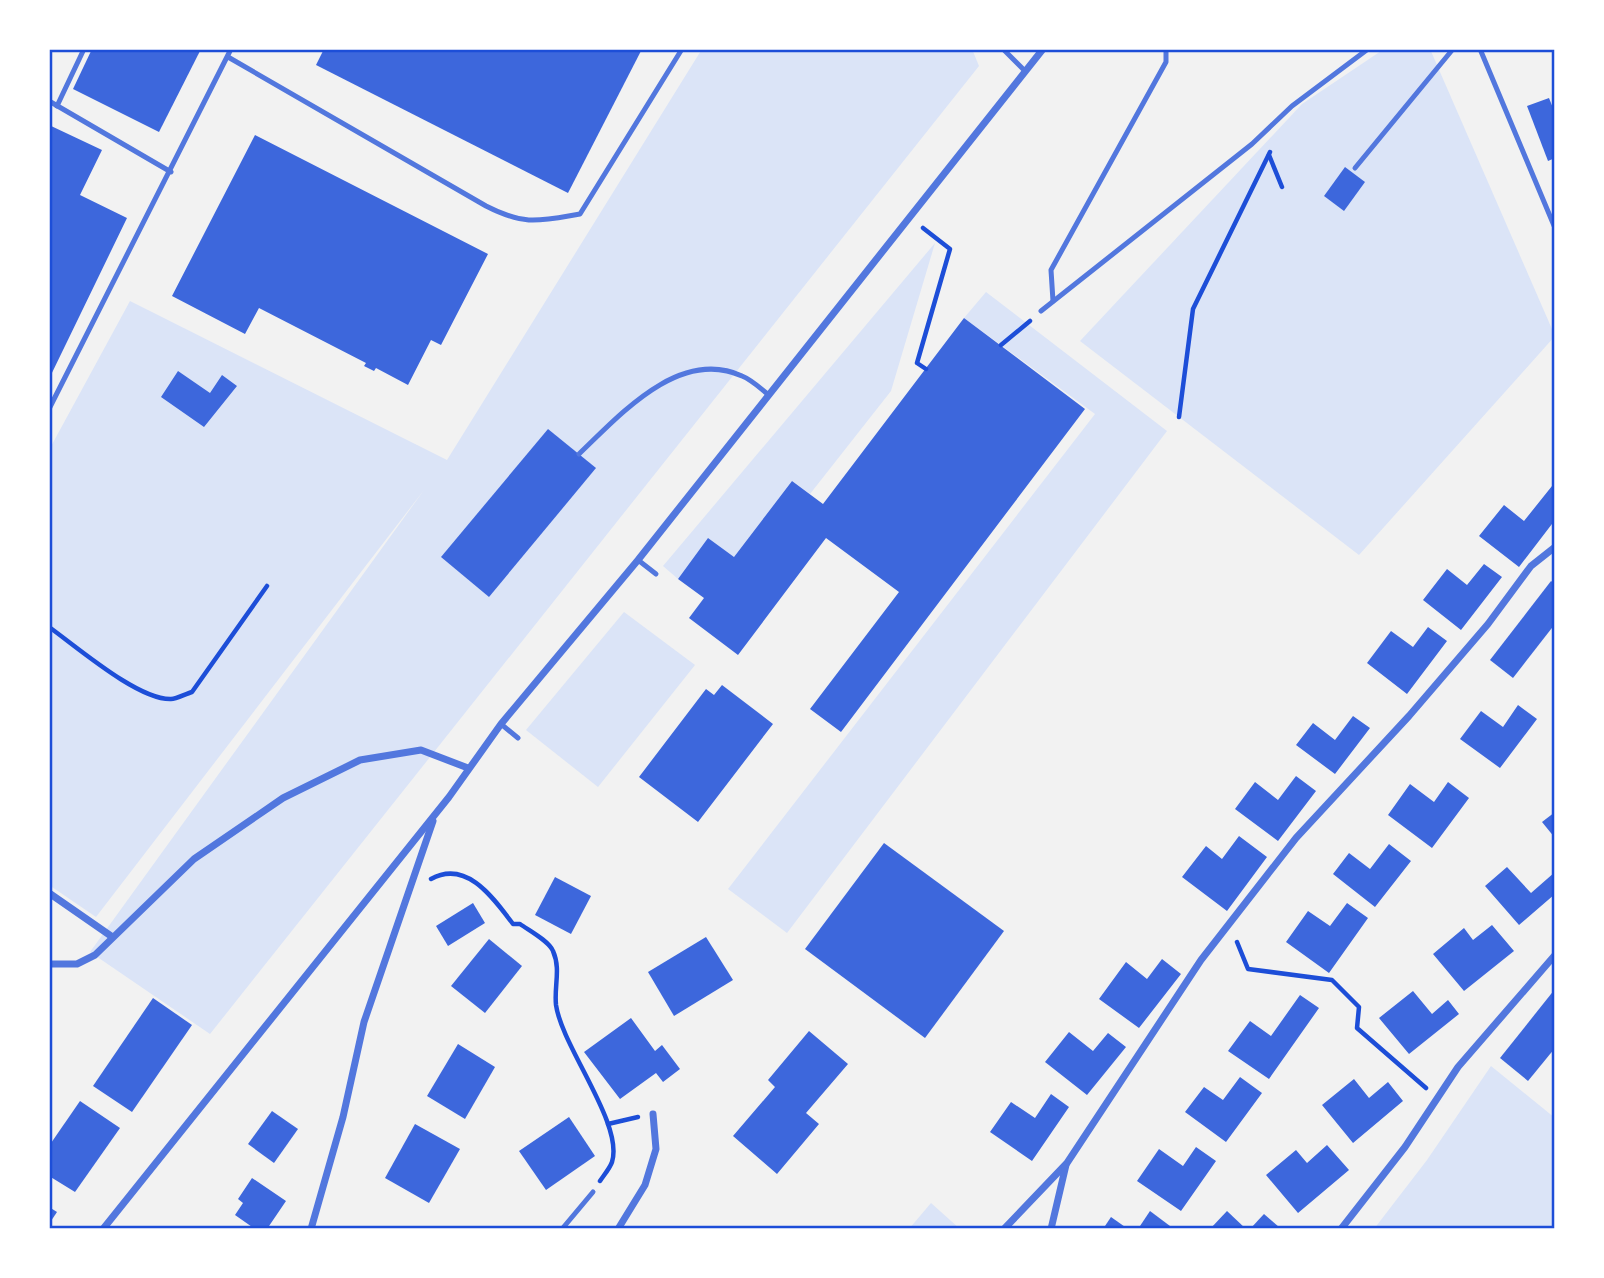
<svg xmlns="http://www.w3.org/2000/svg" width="1604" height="1278" font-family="'IBM Plex Sans',sans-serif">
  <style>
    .green { fill: #dbe4f7 }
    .building { fill: #3d67dc }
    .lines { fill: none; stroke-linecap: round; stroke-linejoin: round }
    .path { stroke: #1d4ed8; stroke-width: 4.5 }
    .service { stroke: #5277de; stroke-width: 5 }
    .minor { stroke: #5277de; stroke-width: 7 }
    .neatline { fill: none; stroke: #1d4ed8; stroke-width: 2.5 }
  </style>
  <rect width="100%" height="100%" fill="#f2f2f2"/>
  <!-- green -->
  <g class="green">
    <path d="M702,49H972L979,66L210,1034L90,952L424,490L96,917L49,885V450L130,301L447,460Z"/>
    <path d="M1384,49H1430L1555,336L1359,555L1080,341L1302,104Z"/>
    <path d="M935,243L891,391L810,494L792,481L734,557L708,539L678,579L663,566Z"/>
    <path d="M986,292L1167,431L787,933L728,889L1095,414L964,318Z"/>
    <path d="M624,612L695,665L598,787L526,730Z"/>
    <path d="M1491,1066L1555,1118V1229H1374L1427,1160Z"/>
    <path d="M931,1203L960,1229H909Z"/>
  </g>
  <!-- building -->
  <g class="building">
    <path d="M92,49H201L159,132L73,89Z"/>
    <path d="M324,49H642L568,193L316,65Z"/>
    <path d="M1549,98L1555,113V158L1548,161L1527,106Z"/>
    <path d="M49,125L102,150L80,195L127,218L49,379Z"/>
    <path d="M255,135L488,254L441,345L431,340L408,385L376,368L374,371L364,366L366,363L259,308L245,334L172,296Z"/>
    <path d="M1345,167L1365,182L1344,211L1324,196Z"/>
    <path d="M964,318L1085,409L841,732L810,709L899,592L826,538L738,655L689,618L704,598L678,579L708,538L734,557L792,481L823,504Z"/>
    <path d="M178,371L210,393L222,375L237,386L204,427L161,397Z"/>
    <path d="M548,429L596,468L489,597L441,557Z"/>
    <path d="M1552,486L1555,488V520L1519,567L1479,536L1504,505L1524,521Z"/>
    <path d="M1484,564L1502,577L1461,630L1423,600L1447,569L1467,585Z"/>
    <path d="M1551,581L1555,584V624L1513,678L1490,660Z"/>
    <path d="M1428,627L1447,641L1407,694L1367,663L1391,631L1413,647Z"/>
    <path d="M722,685L773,724L698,822L639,777L706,689L714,695Z"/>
    <path d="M1518,705L1537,719L1500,768L1460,739L1481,711L1503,727Z"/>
    <path d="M1353,716L1370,728L1335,774L1296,745L1313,723L1335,740Z"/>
    <path d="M1296,776L1316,791L1278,841L1235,809L1255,782L1278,800Z"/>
    <path d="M1448,782L1469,798L1432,848L1388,815L1410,784L1434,802Z"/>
    <path d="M1555,812V838L1542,822Z"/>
    <path d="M1239,836L1267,857L1227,911L1182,877L1206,846L1222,859Z"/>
    <path d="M884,843L1004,931L925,1038L805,949Z"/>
    <path d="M1389,844L1411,861L1375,907L1333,874L1349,853L1370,869Z"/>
    <path d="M1507,867L1531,893L1555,872V894L1519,925L1485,886Z"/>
    <path d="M555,877L591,896L571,934L535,915Z"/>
    <path d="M473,903L485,923L448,946L436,926Z"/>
    <path d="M1347,903L1368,918L1329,973L1286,942L1308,911L1330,926Z"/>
    <path d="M1492,925L1514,951L1464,991L1433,954L1464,928L1473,940Z"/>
    <path d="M706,937L733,980L674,1016L648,972Z"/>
    <path d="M489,939L522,966L485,1013L451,986Z"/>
    <path d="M1162,959L1181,974L1139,1028L1099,999L1126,962L1147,979Z"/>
    <path d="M1555,989V1048L1528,1081L1500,1058Z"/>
    <path d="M1413,991L1432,1014L1448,1000L1459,1014L1409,1054L1379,1018Z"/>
    <path d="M1300,995L1319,1008L1269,1079L1228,1051L1250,1021L1271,1036Z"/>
    <path d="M153,998L192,1025L132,1112L93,1086Z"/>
    <path d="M631,1018L655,1051L662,1045L680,1069L663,1082L656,1073L620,1099L584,1052Z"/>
    <path d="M809,1031L848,1064L806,1113L819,1124L777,1174L733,1136L775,1087L768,1080Z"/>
    <path d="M1069,1032L1093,1051L1108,1033L1126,1047L1087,1095L1045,1062Z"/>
    <path d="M458,1044L495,1067L465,1119L427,1096Z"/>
    <path d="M1240,1077L1262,1093L1226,1142L1185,1112L1204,1087L1223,1100Z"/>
    <path d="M1354,1079L1369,1098L1388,1082L1403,1101L1353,1143L1322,1105Z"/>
    <path d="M1051,1094L1069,1107L1032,1161L990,1132L1011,1102L1035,1118Z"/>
    <path d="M80,1101L120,1128L75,1192L49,1176V1146Z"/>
    <path d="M272,1111L298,1129L274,1163L248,1144Z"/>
    <path d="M569,1117L595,1156L546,1190L519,1151Z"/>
    <path d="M415,1124L460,1149L429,1203L385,1178Z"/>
    <path d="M1327,1145L1349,1170L1298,1213L1266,1175L1296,1150L1307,1163Z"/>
    <path d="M1196,1147L1216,1161L1181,1211L1137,1181L1159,1149L1183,1166Z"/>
    <path d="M252,1178L286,1201L267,1229H255L235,1215L243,1203L238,1199Z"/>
    <path d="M49,1207L57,1212L49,1224Z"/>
    <path d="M1150,1211L1170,1226L1168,1229H1138Z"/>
    <path d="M1227,1211L1246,1229H1210Z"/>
    <path d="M1264,1214L1279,1227L1250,1229Z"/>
    <path d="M1111,1217L1128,1229H1103Z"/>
  </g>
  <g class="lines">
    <!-- path -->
    <g class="path">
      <path d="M1269,155L1282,187"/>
      <path d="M923,228L950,249L917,363L926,369"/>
      <path d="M1001,345L1030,321"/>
      <path d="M1179,417L1193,309L1270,152"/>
      <path d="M49,627C77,647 138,700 171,699C177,699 185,694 192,692L267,586"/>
      <path d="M431,879C467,859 494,899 513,924H520C530,931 549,941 553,951C561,969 554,986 556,1005C562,1047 624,1124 612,1162C610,1168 604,1175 600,1181"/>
      <path d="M1237,942L1248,969L1332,980L1359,1007L1357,1028L1426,1088"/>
      <path d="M608,1124L638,1117"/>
    </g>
    <!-- service -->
    <g class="service">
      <path d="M1003,49L1025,71"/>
      <path d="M1480,49L1555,228"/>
      <path d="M228,57L486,206C525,226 539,221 580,214L682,49"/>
      <path d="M49,101L171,172"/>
      <path d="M57,106L84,49"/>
      <path d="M1355,168L1453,49"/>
      <path d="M1053,301L1051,270L1166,62V49"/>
      <path d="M1041,311L1252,144L1292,106L1368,49"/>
      <path d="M49,409L231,49"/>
      <path d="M579,454C619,416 679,347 742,376C752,380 761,389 769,395"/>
      <path d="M638,560L656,574"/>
      <path d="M501,724L518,738"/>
      <path d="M562,1229L593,1192"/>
    </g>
    <!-- minor -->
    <g class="minor">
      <path d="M49,893L111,936"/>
      <path d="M49,964H77L95,955L194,859L283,798L360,760L421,750L468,768"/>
      <path d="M103,1229L449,797L501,724L638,560L1043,49"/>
      <path d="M311,1229L343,1117L364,1022L433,821"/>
      <path d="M618,1229L645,1185L656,1149L653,1114"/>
      <path d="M1004,1229L1067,1163L1201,960L1296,838L1409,716L1488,624L1531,566L1555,547"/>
      <path d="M1051,1229L1066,1165"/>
      <path d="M1341,1229L1405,1147L1458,1067L1555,955"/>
    </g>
  </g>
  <!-- border -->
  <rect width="1604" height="1278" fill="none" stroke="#ffffff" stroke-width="102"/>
  <rect x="51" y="51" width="1502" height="1176" class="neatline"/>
</svg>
